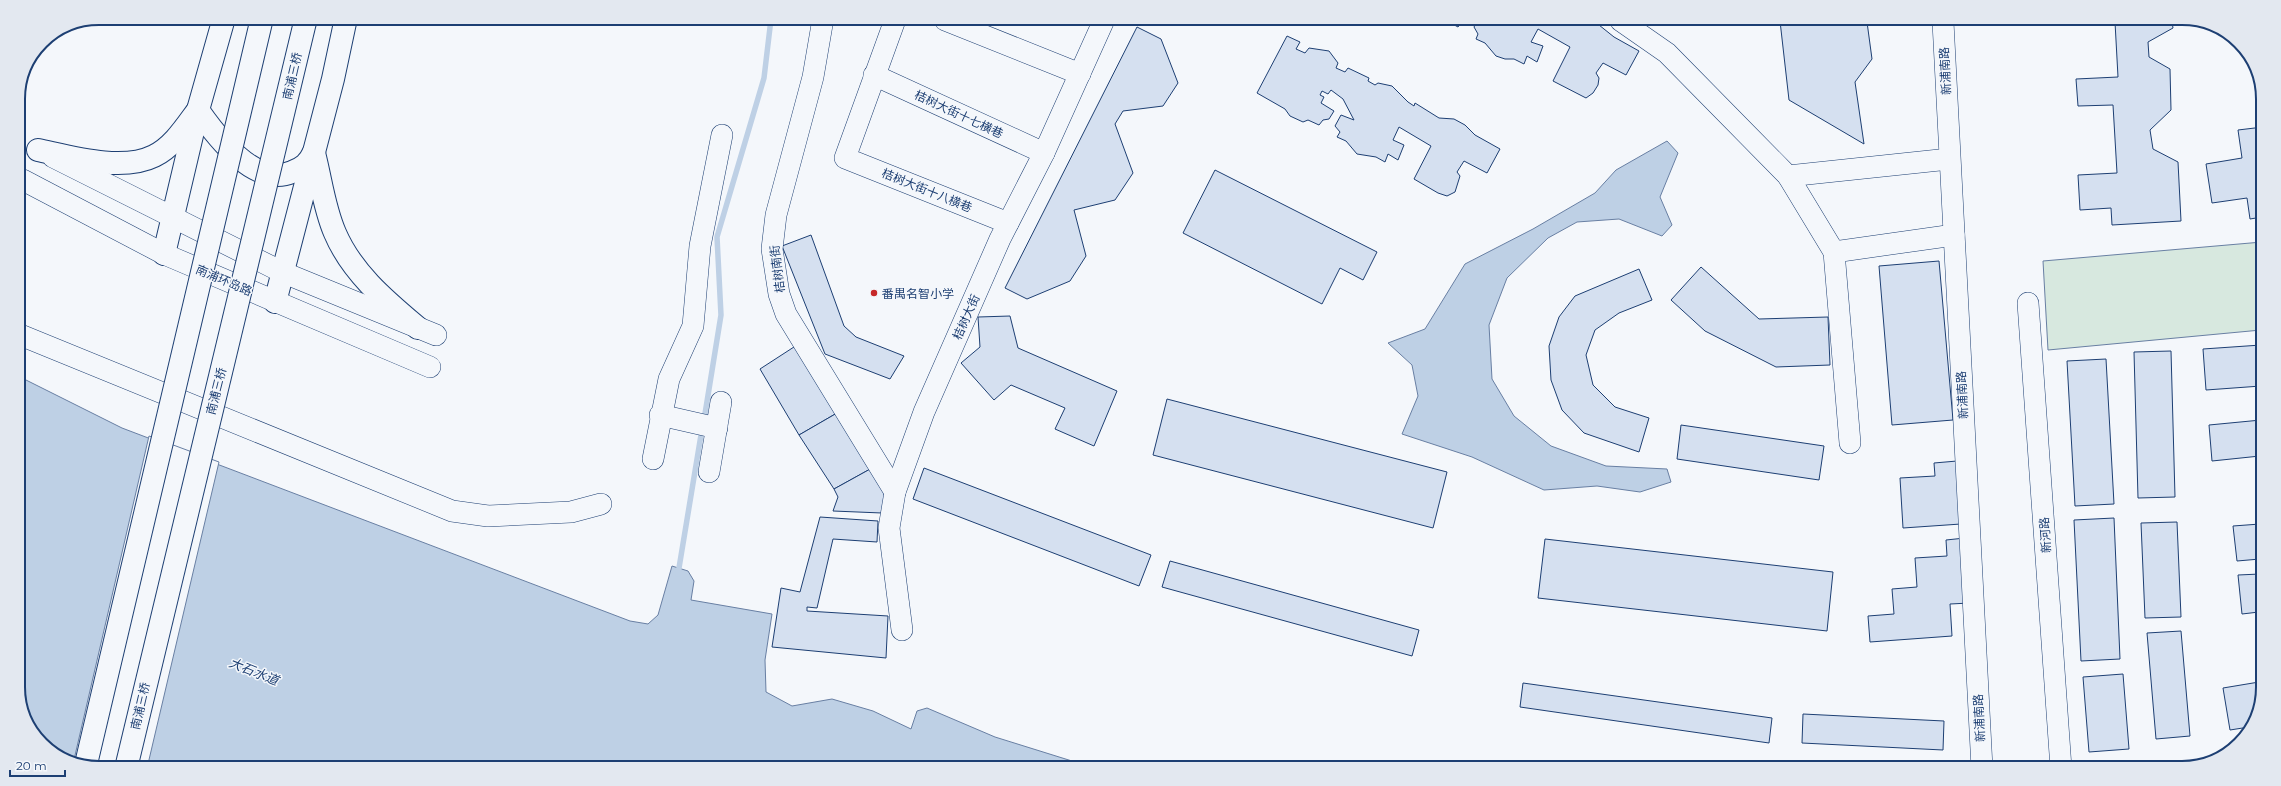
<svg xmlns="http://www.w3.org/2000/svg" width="2281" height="786" font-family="Montserrat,'Noto Sans SC',sans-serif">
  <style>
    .green { fill: #d7e8df; stroke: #687fa3 }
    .water { fill: #bed0e5; stroke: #687fa3 }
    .pier { fill: #f4f7fb; stroke: #687fa3 }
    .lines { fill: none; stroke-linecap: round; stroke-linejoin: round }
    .stream { stroke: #bed0e5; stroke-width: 5.5 }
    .building { fill: #d5e0f0; stroke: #1d3f73 }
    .minor-casing { stroke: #1d3f73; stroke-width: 22 }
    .major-casing { stroke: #1d3f73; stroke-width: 24 }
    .minor { stroke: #f4f7fb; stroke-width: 21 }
    .major { stroke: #f4f7fb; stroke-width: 22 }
    .major-bridge-casing { stroke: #1d3f73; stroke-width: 24; stroke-linecap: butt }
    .major-bridge { stroke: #f4f7fb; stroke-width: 22 }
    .poi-dot { fill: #c62828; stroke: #f4f7fb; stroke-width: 1.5 }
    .labels { text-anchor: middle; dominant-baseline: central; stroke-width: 3; stroke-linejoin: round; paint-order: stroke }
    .street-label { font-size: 12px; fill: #1d3f73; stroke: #f4f7fb }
    .poi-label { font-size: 12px; fill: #1d3f73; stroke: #f4f7fb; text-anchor: start }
    .water-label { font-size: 13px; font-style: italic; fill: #1d3f73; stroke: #f4f7fb }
    .rim { fill: none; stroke: #1d3f73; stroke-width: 2 }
  </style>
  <rect width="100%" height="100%" fill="#f4f7fb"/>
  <!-- green -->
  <path class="green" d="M2262,242L2261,330L2048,350L2043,261Z"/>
  <!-- water -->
  <g class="water">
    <path d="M1667,141L1678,153L1660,197L1672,225L1662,236L1619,219L1577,222L1548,238L1507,278L1489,325L1492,379L1514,416L1551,446L1606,466L1667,469L1671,482L1640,492L1597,486L1544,490L1472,457L1402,434L1418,396L1412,365L1388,343L1425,329L1465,264L1533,229L1595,193L1616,170Z"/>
    <path d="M18,376L122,428L630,621L648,624L658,615L672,566L688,571L694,581L691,600L772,614L765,660L766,692L792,706L832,699L873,711L911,729L917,711L927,708L995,737L1088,766L73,764L35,737L18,693Z"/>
  </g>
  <!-- pier -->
  <path class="pier" d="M149,436L219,462L148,764H73Z"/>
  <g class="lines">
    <!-- stream -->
    <g class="stream">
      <path d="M704,420L721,315L717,237L764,78L771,19"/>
      <path d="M678,574L702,429"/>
    </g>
  </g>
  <!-- building -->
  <g class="building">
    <path d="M1433,21H1467L1462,22L1458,27L1447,21L1442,24Z"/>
    <path d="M1477,21H1594L1614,37L1639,51L1626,75L1603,63L1596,73L1599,78L1598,85L1593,93L1586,98L1553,81L1570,47L1538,29L1531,42L1543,46L1537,62L1527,56L1524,64L1514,59H1505L1496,56L1485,43L1476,39L1478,34L1474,27Z"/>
    <path d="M1780,21L1867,22L1872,59L1855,82L1864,144L1789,100Z"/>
    <path d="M2115,22H2172L2173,28L2148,42L2149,57L2170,69L2171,110L2150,130L2153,149L2178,162L2181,221L2112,225L2111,208L2080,210L2078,175L2117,173L2113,105L2078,106L2076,79L2118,77Z"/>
    <path d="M1137,27L1161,39L1178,83L1163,106L1123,111L1115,124L1133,173L1115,200L1074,210L1086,256L1070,281L1027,299L1005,288Z"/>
    <path d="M1287,36L1300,42L1296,49L1305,53L1309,48L1329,51L1338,63L1336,68L1345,72L1348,68L1369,78L1368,81L1375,85L1378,83L1392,86L1408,102L1414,106L1415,103L1439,118L1454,119L1465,125L1475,135L1500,149L1487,173L1464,161L1457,172L1460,176L1455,192L1447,196L1438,193L1414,179L1431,146L1399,127L1393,140L1404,145L1398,160L1388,154L1385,162L1376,157L1357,154L1346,141L1337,137L1340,132L1335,126L1341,115L1354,120L1343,99L1331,90L1328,94L1322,91L1320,95L1324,97L1321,103L1334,111L1329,119L1323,120L1319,125L1308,120L1303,122L1290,116L1285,109L1257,93Z"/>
    <path d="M2263,127L2262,217L2250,219L2247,198L2212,203L2206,164L2242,158L2238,130Z"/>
    <path d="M1215,170L1377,252L1363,280L1340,268L1322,304L1183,233Z"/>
    <path d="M811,235L844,326L856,337L904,356L890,379L825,354L782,246Z"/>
    <path d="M1939,261L1953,420L1892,425L1879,266Z"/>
    <path d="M1701,267L1759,319L1828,317L1830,365L1776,367L1705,331L1671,300Z"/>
    <path d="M1639,269L1652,300L1619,313L1595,330L1586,355L1593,385L1615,407L1649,418L1639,452L1584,433L1562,410L1551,380L1549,346L1559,317L1575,296Z"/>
    <path d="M1010,316L1018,348L1117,391L1094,446L1055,429L1065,408L1011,385L994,400L961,363L980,347L978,317Z"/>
    <path d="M797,345L837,413L799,435L760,369Z"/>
    <path d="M2261,345V386L2206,390L2203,349Z"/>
    <path d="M2171,351L2175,497L2138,498L2134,352Z"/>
    <path d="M2106,359L2114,504L2075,506L2067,361Z"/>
    <path d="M1167,399L1447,472L1433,528L1153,455Z"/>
    <path d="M837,413L872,468L834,489L799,435Z"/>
    <path d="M2261,420L2260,456L2212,461L2209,425Z"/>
    <path d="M1681,425L1824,446L1819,480L1677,459Z"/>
    <path d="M1957,461L1961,524L1903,528L1900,478L1935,476L1934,463Z"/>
    <path d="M872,468L889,496L882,513L833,511L838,497L834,489Z"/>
    <path d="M924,468L1151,555L1139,586L913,499Z"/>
    <path d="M820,517L878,521L877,542L833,539L817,608L807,607V611L888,616L886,658L772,647L781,588L800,592Z"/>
    <path d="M2114,518L2120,659L2081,661L2074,520Z"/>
    <path d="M2177,522L2181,617L2145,618L2141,523Z"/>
    <path d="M2260,524V559L2237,561L2233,526Z"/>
    <path d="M1965,538L1970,603L1950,604L1952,636L1870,642L1868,616L1894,614L1892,589L1917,587L1915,558L1947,556L1946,540Z"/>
    <path d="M1545,539L1833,572L1827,631L1538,598Z"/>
    <path d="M1170,561L1419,630L1412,656L1162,587Z"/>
    <path d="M2260,574L2259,612L2242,614L2238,575Z"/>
    <path d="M2181,631L2190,736L2156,739L2147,633Z"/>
    <path d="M2123,674L2129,749L2089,752L2083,677Z"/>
    <path d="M2259,682V713L2249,727L2230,730L2223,688Z"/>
    <path d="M1523,683L1772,718L1769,743L1520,707Z"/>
    <path d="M1803,714L1944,721L1943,750L1802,743Z"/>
  </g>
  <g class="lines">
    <!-- minor casing -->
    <g class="minor-casing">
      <g id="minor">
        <path d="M823,19L813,77L776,215L772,249L779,294L786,314L895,492"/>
        <path d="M895,20L845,158L1008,223"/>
        <path d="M945,20L1080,74"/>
        <path d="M1621,21L1667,53L1788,176L1834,252L1850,443"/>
        <path d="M1943,22L1982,768"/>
        <path d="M874,75L1044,153"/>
        <path d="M53,157L282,272L436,335"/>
        <path d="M1788,176L1949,159"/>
        <path d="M23,180L164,254L430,367"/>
        <path d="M1834,252L1954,235"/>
        <path d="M2028,303L2061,768"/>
        <path d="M18,334L452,511L488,516L571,512L601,504"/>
        <path d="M660,415L717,428"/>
        <path d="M653,459L669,379L693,326L700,246L722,135"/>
        <path d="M709,472L721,402"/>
        <path d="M902,630L889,528L895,492L924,412L1000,239L1044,153L1104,20"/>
      </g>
    </g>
    <!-- major casing -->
    <g class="major-casing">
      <g id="major">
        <path d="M38,150C71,157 122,172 154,156C173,147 186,126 198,110C216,136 255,188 292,172C303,168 309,163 314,152"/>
        <path d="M314,153C321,180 324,208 335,233C352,273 386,301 418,328"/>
        <path d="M164,254L198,110L224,18"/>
        <path d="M275,302L333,79L346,18"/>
      </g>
    </g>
    <!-- minor -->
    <use href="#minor" class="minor"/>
    <!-- major -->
    <use href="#major" class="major"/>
    <!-- major-bridge casing -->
    <g class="major-bridge-casing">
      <g id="major-bridge">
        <path d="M86,764L262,18"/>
        <path d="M127,764L306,18"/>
      </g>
    </g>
    <!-- major-bridge -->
    <use href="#major-bridge" class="major-bridge"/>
  </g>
  <!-- markers -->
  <circle class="poi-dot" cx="874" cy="293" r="4"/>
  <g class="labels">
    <!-- street labels -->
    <g class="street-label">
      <text transform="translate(1945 71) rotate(-93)">新浦南路</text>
      <text transform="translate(292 76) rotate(-77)">南浦三桥</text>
      <text transform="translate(959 114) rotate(25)">桔树大街十七横巷</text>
      <text transform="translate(927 190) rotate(22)">桔树大街十八横巷</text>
      <text transform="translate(777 269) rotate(-97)">桔树南街</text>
      <text transform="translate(224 280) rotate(23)">南浦环岛路</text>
      <text transform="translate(966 317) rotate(-66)">桔树大街</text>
      <text transform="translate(216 391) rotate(-76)">南浦三桥</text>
      <text transform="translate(1962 395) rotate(-93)">新浦南路</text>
      <text transform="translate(2045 535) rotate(-94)">新河路</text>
      <text transform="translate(140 706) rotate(-77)">南浦三桥</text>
      <text transform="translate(1979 718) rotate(-93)">新浦南路</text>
    </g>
    <!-- poi labels -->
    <g class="poi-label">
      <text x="882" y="293">番禺名智小学</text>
    </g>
    <!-- water labels -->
    <g class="water-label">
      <text transform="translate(254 671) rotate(22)">大石水道</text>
    </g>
  </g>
  <!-- crop -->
  <path d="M0 0H2281V786H0ZM99 25H2182A74 74 0 0 1 2256 99V687A74 74 0 0 1 2182 761H99A74 74 0 0 1 25 687V99A74 74 0 0 1 99 25Z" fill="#e3e8f0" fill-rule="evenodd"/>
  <path class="rim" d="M99 25H2182A74 74 0 0 1 2256 99V687A74 74 0 0 1 2182 761H99A74 74 0 0 1 25 687V99A74 74 0 0 1 99 25Z"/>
  <!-- scale -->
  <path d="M10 770v6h55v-6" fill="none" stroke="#1d3f73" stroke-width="2"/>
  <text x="16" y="770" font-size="12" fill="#1d3f73" stroke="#f4f7fb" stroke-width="3" paint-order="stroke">20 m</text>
</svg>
